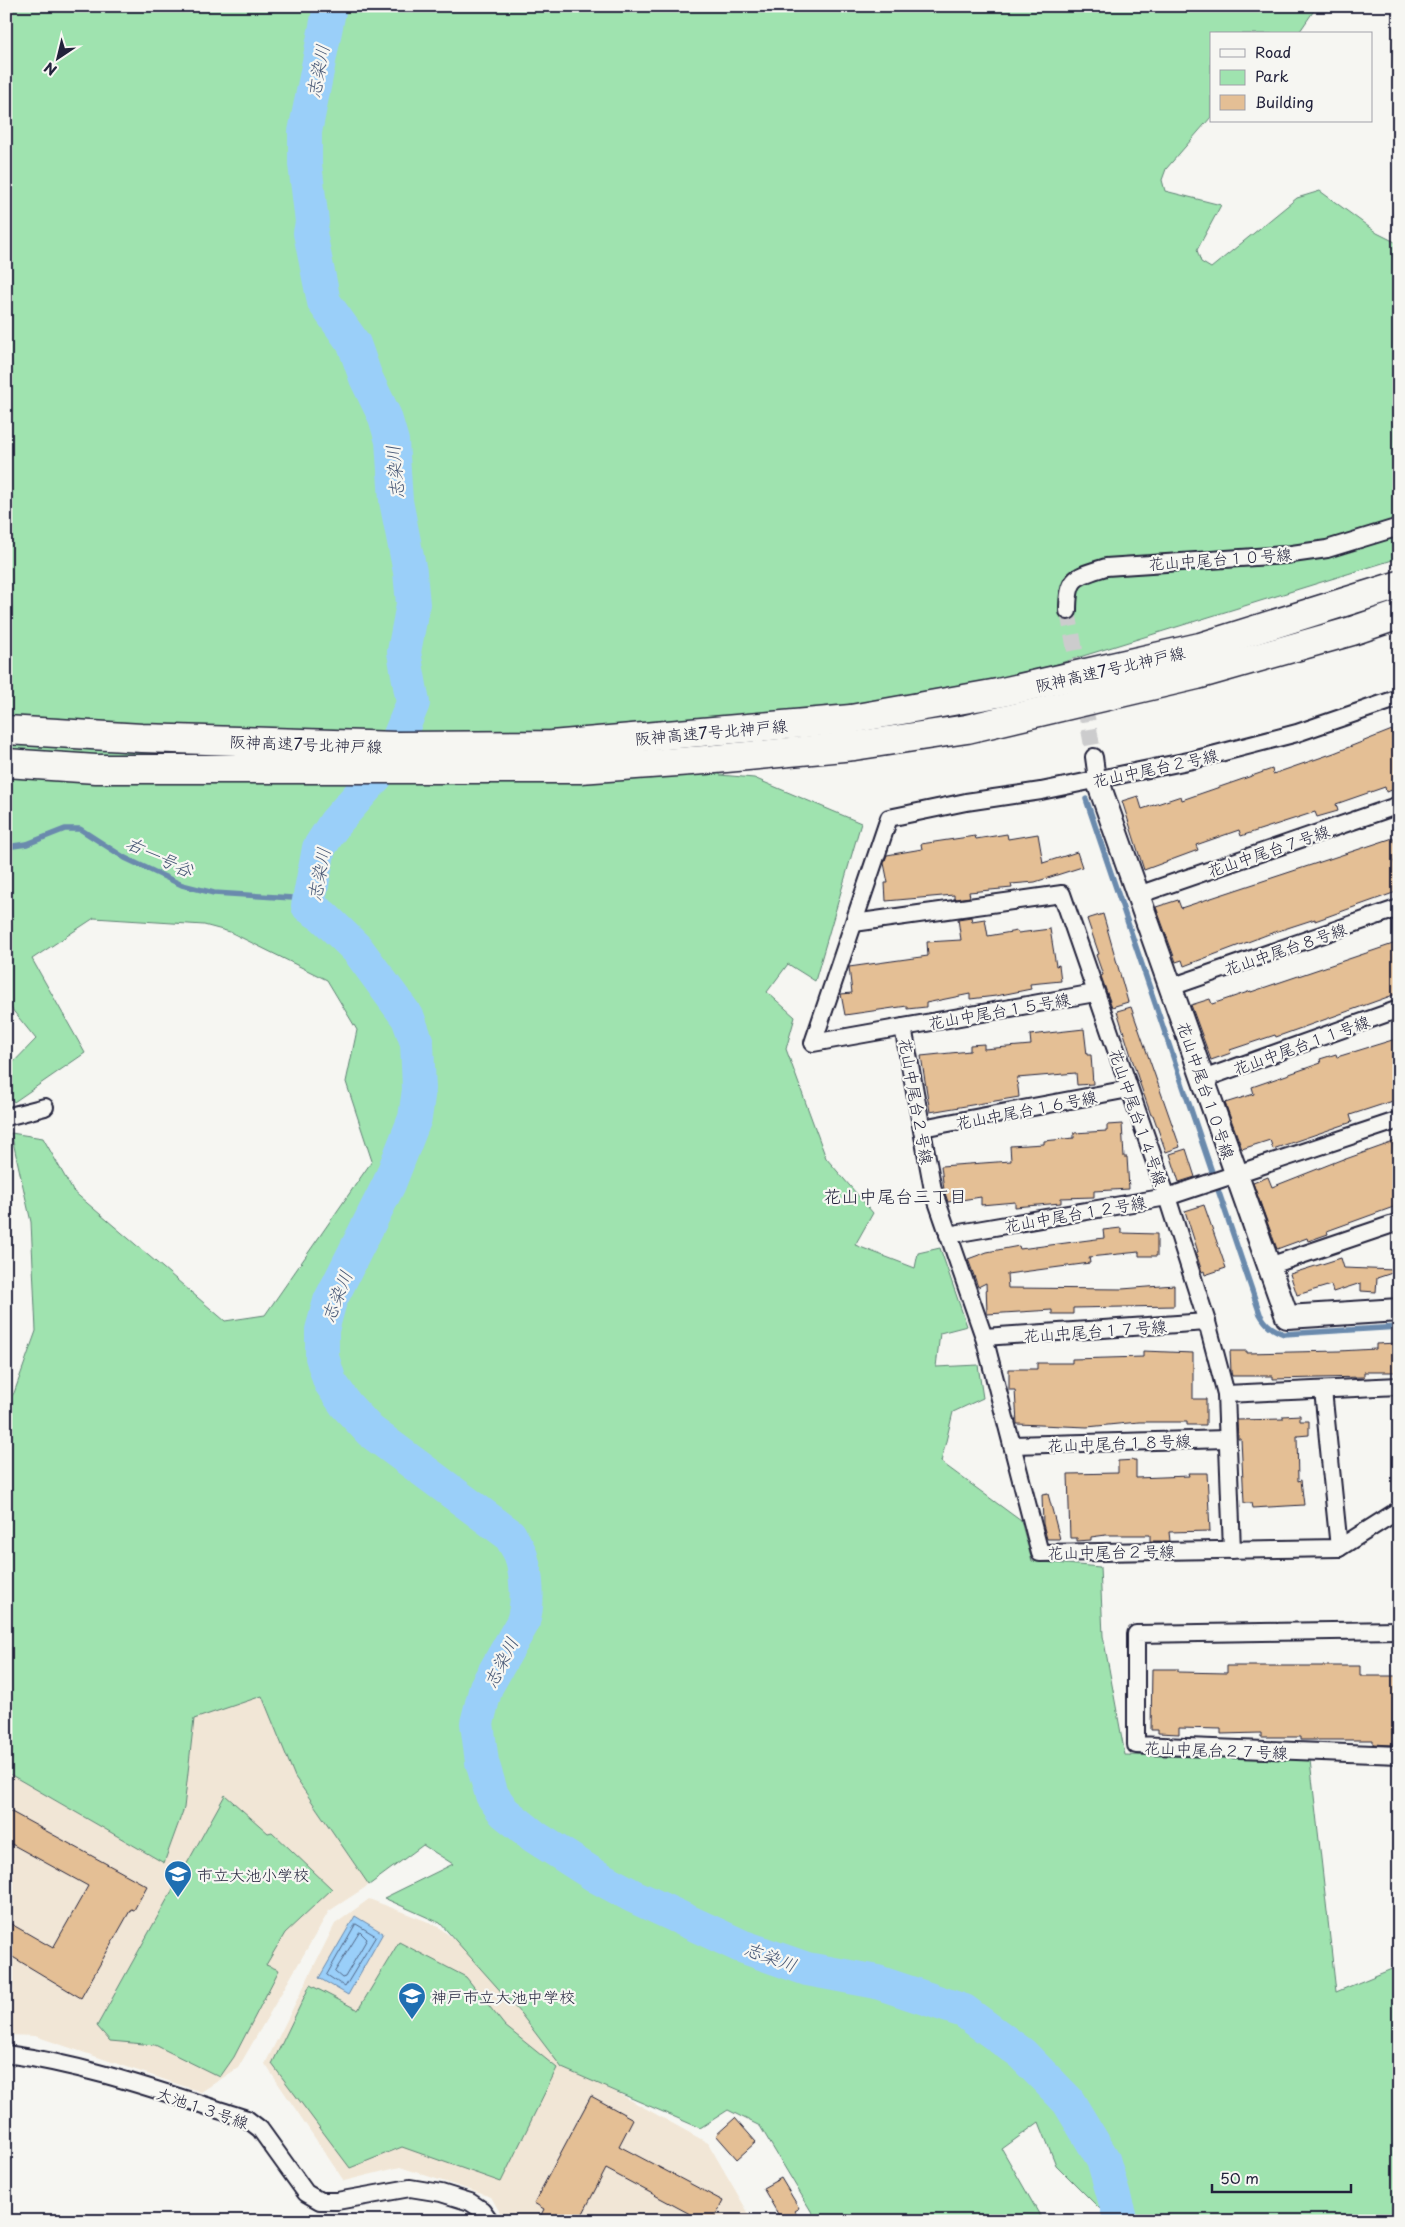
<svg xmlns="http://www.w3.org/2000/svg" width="1405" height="2227" font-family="'Playpen Sans','Klee One',sans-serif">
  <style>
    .built { fill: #f1e6d6 }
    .green { fill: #9fe3af; stroke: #608275 }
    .water { fill: #9acff9; stroke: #6a8aad }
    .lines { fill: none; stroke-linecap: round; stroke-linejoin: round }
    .shore { stroke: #526787; stroke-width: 1 }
    .stream { stroke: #6a8aad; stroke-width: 5.5 }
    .river { stroke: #9acff9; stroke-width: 34 }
    .building { fill: #e4bf95; stroke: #22223b }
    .street-tunnel { stroke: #cccccd; stroke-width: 16; stroke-dasharray: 16 8; stroke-linecap: butt }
    .street-casing { stroke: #22223b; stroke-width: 20 }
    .secondary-casing { stroke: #22223b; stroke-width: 26 }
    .highway-casing { stroke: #22223b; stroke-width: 31 }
    .street { stroke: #f6f6f2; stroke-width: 16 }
    .secondary { stroke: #f6f6f2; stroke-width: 22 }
    .highway { stroke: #f6f6f2; stroke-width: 28 }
    .labels { text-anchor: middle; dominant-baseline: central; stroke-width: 4.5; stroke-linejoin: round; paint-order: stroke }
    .street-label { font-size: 16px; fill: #22223b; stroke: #f6f6f2 }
    .poi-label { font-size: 16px; fill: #22223b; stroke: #f6f6f2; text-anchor: start }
    .water-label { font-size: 18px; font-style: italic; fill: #465674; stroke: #f6f6f2 }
    .neighbourhood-label { font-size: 18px; fill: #22223b; stroke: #f6f6f2 }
  </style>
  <rect width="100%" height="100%" fill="#f6f6f2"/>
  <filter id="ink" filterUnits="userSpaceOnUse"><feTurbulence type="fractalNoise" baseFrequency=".02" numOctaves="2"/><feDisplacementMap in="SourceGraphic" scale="10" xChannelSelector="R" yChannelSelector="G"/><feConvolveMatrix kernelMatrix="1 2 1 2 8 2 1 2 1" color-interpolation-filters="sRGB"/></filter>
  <g filter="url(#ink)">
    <!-- built -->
    <g class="built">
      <path d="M262,1695L295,1777L369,1885L329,1911L238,2068L201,2092L35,2036L6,2035V1772L164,1863L184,1808L194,1719Z"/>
      <path d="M369,1899L436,1925L501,1976L576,2070L708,2143L753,2221H505L491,2197L400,2167L344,2181L265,2064L335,1924Z"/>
    </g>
    <!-- green -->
    <g class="green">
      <path d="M6,6H1317L1298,34H1211V117L1166,169L1162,180L1165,191L1221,205L1197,250L1201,262L1211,268L1297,198L1320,191L1377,233L1399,244V558L938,701L720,722V775L754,778L861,823L815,981L788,964L767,992L795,1017L786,1049L826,1158L873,1213L855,1245L915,1268L918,1253L940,1248L967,1326L940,1333L936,1367L978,1365L983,1398L953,1412L941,1462L1021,1521L1032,1561L1100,1567L1103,1636L1125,1755L1310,1760L1336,1992L1399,1966V2221H1112L1056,2165L1039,2122L1002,2149L1043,2221H817L760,2126L728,2110L700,2128L562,2068L521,2014L440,1923L384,1898L453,1864L423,1845L369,1885L295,1777L262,1696L194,1719L184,1808L164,1863L6,1772V1404L14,1393L36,1331L31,1222L11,1133L43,1138L73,1191L225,1321L265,1315L372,1161L346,1082L357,1030L327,980L230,932L204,925L94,918L32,959L85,1053L14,1102L6,1092V1070L36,1039L6,1002Z"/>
      <path d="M225,1795L268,1833L272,1832L332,1889L285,1933L266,1965L279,1970L234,2057L220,2077L155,2045L110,2041L97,2026Z"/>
      <path d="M399,1942L466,1977L505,2026L557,2068L501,2182L402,2147L350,2168L272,2064L310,1985L358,2010Z"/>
    </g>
    <!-- water -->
    <path class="water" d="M355,1916L383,1933L348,1995L319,1978Z"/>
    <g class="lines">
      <!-- shore -->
      <g class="shore">
        <path d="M356,1924L376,1936L345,1987L327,1975Z"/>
        <path d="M360,1932L367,1939L345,1977L342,1978L335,1972Z"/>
      </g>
      <!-- stream -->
      <g class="stream">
        <path d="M1086,799L1260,1314C1266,1325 1272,1329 1284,1334L1399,1327"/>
        <path d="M6,847L27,844L65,829H80L125,858L182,885L214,893L293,898L308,906"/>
      </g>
      <!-- river -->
      <path class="river" d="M330,6L305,132V164L312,222L310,233L324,302L354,344L366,378L385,417L392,441L396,501L410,572L413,604L404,652L413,703L399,737L377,775L335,823L319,848L308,906L323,916L358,950L408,1018L417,1043L419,1089L415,1118L389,1184L330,1301L322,1330V1357L330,1382L346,1405L370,1431L510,1535C513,1542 519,1549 521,1556C527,1576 529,1602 523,1622L486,1687L477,1723L482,1762L492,1795L504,1812L535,1837L596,1876L633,1896L741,1946L807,1969L877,1982L964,2011L1022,2054L1068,2101L1103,2159L1121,2221"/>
    </g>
    <!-- building -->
    <g class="building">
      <path d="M1392,730L1399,749V788L1386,792L1385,787L1336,804L1338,811L1317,817L1315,812L1241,836L1239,830L1196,845L1198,850L1144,870L1122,801L1138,796L1142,809L1181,796L1182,800L1272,769L1273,774L1334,753Z"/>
      <path d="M1007,834L1008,839L1038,834L1043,863L1077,852L1082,867L1035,882L1011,884L1012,888L969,892L970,897L954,899V895L886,901L885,883H888L884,863L887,855L922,849L921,844L975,836L976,839Z"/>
      <path d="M1393,838L1399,855V859L1394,861L1399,874V891L1315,921V919L1269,934L1184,966L1182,960L1176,962L1156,907L1178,900L1181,908Z"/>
      <path d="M1103,914L1128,1002L1112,1007L1101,976L1103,975L1096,955L1099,954L1087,919Z"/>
      <path d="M971,917L972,921L985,919L988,936L1017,931L1018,933L1050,929L1056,966L1059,965L1061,981L1030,984L1031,989L996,996L970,999V994L926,1003V1007L907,1009V1006L845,1015L841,994L852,993L849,967L928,956L927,942L961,940L958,919Z"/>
      <path d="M1399,942V993L1276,1037L1275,1035L1230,1050L1231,1053L1211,1060L1191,1005L1210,999L1212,1004L1251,991V992Z"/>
      <path d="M1131,1007L1180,1147L1166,1152L1153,1115H1151L1139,1081L1117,1011Z"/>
      <path d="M1084,1029L1087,1055H1091L1093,1084L1077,1085L1076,1073L1017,1078L1019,1097L930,1112L921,1056L970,1051V1045L984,1044V1049L1031,1045L1030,1035Z"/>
      <path d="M1399,1038V1099L1350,1115L1352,1122L1273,1149L1270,1140L1242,1149L1225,1103L1254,1094L1252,1087L1321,1063L1320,1059L1336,1054L1337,1057Z"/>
      <path d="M1122,1124L1124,1157H1127L1129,1189L1094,1191V1197L1061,1198V1203L1015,1207V1202L981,1205V1197L948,1202L944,1190L941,1166L1011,1161L1010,1146L1044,1144V1141L1074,1138V1133L1107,1131V1125Z"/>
      <path d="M1399,1140V1205L1327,1231L1328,1234L1308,1241L1307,1238L1277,1249L1253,1183L1268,1177L1272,1187L1343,1159V1160Z"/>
      <path d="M1186,1149L1195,1177L1179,1182L1170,1154Z"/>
      <path d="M1204,1205L1226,1268L1205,1275L1204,1271L1202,1272L1196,1253L1198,1252L1185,1211Z"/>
      <path d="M1121,1228V1233L1157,1234V1256H1139V1252L1089,1257L1090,1263L1007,1274L1008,1288L1122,1289L1174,1285V1306L1073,1308V1314H1052V1310L987,1314L986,1283L978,1287L968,1259L987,1252L1019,1246L1020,1249L1104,1238L1103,1230Z"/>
      <path d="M1341,1258L1344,1268L1395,1270V1272L1377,1278L1376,1292L1361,1291V1283L1333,1292L1331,1285L1297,1295L1290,1274Z"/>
      <path d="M1398,1343V1372H1364V1377L1273,1379V1376H1232L1231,1372L1230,1351H1247V1353L1339,1351L1376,1349V1344Z"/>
      <path d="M1143,1351L1193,1353V1399H1206V1425H1187V1422H1139L1087,1427L1017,1424L1015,1390H1009V1369H1037V1363H1072V1359L1143,1357Z"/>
      <path d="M1300,1415V1421H1309V1435L1297,1436L1298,1481L1301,1480L1304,1505L1252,1508L1251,1503H1244L1241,1439H1238L1237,1420L1283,1419V1416Z"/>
      <path d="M1136,1460V1478L1189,1476L1188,1473H1207L1210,1531L1169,1532L1170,1541H1150V1535H1106L1091,1537V1540L1077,1541V1538H1070L1068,1474L1118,1473V1461Z"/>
      <path d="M1048,1494L1060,1539H1047L1043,1524L1042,1495Z"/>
      <path d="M1227,1666H1360V1676H1399L1398,1698H1393L1392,1745L1373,1744V1740H1301V1737H1261V1733L1221,1734V1729L1179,1728V1734L1158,1733V1730H1151L1152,1669H1178V1672L1227,1673Z"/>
      <path d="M6,1809L147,1886L134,1910L131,1909L81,1998L6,1953V1921L53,1948L88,1886L6,1841Z"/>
      <path d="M591,2096L633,2119L619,2146L723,2201L713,2221H703L606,2169L579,2221H538L544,2209L534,2203Z"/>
      <path d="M735,2118L756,2142L737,2159L716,2135Z"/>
      <path d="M781,2178L799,2208L794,2211L802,2221H782L763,2188Z"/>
    </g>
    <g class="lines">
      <!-- street-tunnel -->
      <path class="street-tunnel" d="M1068,611L1094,757"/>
      <!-- street casing -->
      <g class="street-casing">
        <g id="street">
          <path d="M1068,611C1068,576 1075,577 1106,567L1285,555L1327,549L1399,527"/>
          <path d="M1094,757L1097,779"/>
          <path d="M1138,895L1399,805"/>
          <path d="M854,923L1062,894L1167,1197L1207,1322L1226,1394L1232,1550"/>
          <path d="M1171,987L1399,908"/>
          <path d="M1095,993L813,1043L889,818L966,802L1041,791L1193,760L1297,733L1399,698"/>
          <path d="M903,1027L933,1190L984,1337L1040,1553L1339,1548L1399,1510"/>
          <path d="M1203,1079L1399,1009"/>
          <path d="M6,1117L45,1107"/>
          <path d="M922,1128L1129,1089"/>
          <path d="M948,1235L1167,1197L1399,1120"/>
          <path d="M1269,1266L1399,1222"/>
          <path d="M984,1337L1207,1322"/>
          <path d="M1323,1390L1339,1548"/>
          <path d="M1226,1394L1399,1386"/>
          <path d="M1012,1445L1227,1439"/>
          <path d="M1399,1630L1136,1634V1745L1399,1755"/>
          <path d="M6,2054C89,2065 168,2094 247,2119L260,2129L306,2193L320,2201H337L410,2188L441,2193L470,2202L482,2210L490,2221"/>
        </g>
      </g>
      <!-- secondary casing -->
      <g class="secondary-casing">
        <path id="secondary" d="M1097,779L1287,1317L1399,1310"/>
      </g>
      <!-- highway casing -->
      <g class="highway-casing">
        <g id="highway">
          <path d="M6,730L142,738L396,746L551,745L851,719L998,693L1200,647L1399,585"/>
          <path d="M6,763L96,769H580L705,760L854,746L967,729L1197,675L1352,631L1399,615"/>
        </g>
      </g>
      <!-- street -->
      <use href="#street" class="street"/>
      <!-- secondary -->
      <use href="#secondary" class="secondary"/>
      <!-- highway -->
      <use href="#highway" class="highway"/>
    </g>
  </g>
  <!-- icons -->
  <defs>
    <g id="school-pin" transform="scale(1.4375)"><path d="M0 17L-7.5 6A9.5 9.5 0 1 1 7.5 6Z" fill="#1f6fb2" stroke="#f6f6f2"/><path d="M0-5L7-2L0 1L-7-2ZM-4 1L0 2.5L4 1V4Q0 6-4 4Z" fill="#fff"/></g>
  </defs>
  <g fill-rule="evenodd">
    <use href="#school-pin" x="178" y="1874"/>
    <use href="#school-pin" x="412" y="1996"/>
  </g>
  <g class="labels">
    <!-- street labels -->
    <g class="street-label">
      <text transform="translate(1220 558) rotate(-4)">花山中尾台１０号線</text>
      <text transform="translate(1110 668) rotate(-13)">阪神高速7号北神戸線</text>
      <text transform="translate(711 731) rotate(-5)">阪神高速7号北神戸線</text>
      <text transform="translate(306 743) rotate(2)">阪神高速7号北神戸線</text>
      <text transform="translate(1155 767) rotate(-12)">花山中尾台２号線</text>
      <text transform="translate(1268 850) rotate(-19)">花山中尾台７号線</text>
      <text transform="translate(1285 948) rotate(-19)">花山中尾台８号線</text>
      <text transform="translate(999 1010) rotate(-10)">花山中尾台１５号線</text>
      <text transform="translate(1301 1044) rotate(-20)">花山中尾台１１号線</text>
      <text transform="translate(1207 1090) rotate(71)">花山中尾台１０号線</text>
      <text transform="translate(917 1101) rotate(80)">花山中尾台２号線</text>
      <text transform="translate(1026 1109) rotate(-11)">花山中尾台１６号線</text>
      <text transform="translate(1139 1117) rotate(71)">花山中尾台１４号線</text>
      <text transform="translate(1075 1213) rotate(-10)">花山中尾台１２号線</text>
      <text transform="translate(1095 1330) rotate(-4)">花山中尾台１７号線</text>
      <text transform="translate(1119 1442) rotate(-2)">花山中尾台１８号線</text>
      <text transform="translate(1111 1551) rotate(-1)">花山中尾台２号線</text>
      <text transform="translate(1216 1749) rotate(2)">花山中尾台２７号線</text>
      <text transform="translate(203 2107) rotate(19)">大池１３号線</text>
    </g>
    <!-- poi labels -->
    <g class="poi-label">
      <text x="197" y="1874">市立大池小学校</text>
      <text x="431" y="1996">神戸市立大池中学校</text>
    </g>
    <!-- water labels -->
    <g class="water-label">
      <text transform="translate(317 71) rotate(-79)">志染川</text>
      <text transform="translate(394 472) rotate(-95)">志染川</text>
      <text transform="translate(160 856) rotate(25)">右一号谷</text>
      <text transform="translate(318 874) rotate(-79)">志染川</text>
      <text transform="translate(336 1296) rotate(-68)">志染川</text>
      <text transform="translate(500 1662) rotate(-63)">志染川</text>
      <text transform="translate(771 1956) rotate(20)">志染川</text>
    </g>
    <!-- neighbourhood labels -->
    <g class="neighbourhood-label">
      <text x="895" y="1195">花山中尾台三丁目</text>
    </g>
  </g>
  <!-- margin -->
  <rect width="1405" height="2227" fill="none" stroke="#f6f6f2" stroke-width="25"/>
  <rect x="12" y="12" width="1380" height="2202" fill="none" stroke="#22223b" stroke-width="2" filter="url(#ink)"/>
  <!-- legend -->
  <rect x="1210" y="32" width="162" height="90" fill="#f6f6f2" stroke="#a1a1a9"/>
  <rect x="1220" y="49" width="25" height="8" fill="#f6f6f2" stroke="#a1a1a9"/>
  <text x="1255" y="58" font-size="15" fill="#22223b">Road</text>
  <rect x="1220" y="70" width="25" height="15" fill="#9fe3af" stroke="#a1a1a9"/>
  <text x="1255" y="82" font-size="15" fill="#22223b">Park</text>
  <rect x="1220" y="95" width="25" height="15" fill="#e4bf95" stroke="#a1a1a9"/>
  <text x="1255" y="108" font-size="15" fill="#22223b">Building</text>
  <!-- north arrow -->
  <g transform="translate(58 58) rotate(215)" stroke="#f6f6f2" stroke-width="4" paint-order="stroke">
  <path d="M0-4L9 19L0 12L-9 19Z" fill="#22223b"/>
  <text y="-8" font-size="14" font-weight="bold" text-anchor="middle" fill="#22223b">N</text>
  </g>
  <!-- scale -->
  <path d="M1212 2184v8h139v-8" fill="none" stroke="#22223b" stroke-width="2.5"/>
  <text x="1220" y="2184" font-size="15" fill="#22223b" stroke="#f6f6f2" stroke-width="4" paint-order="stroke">50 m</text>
</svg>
